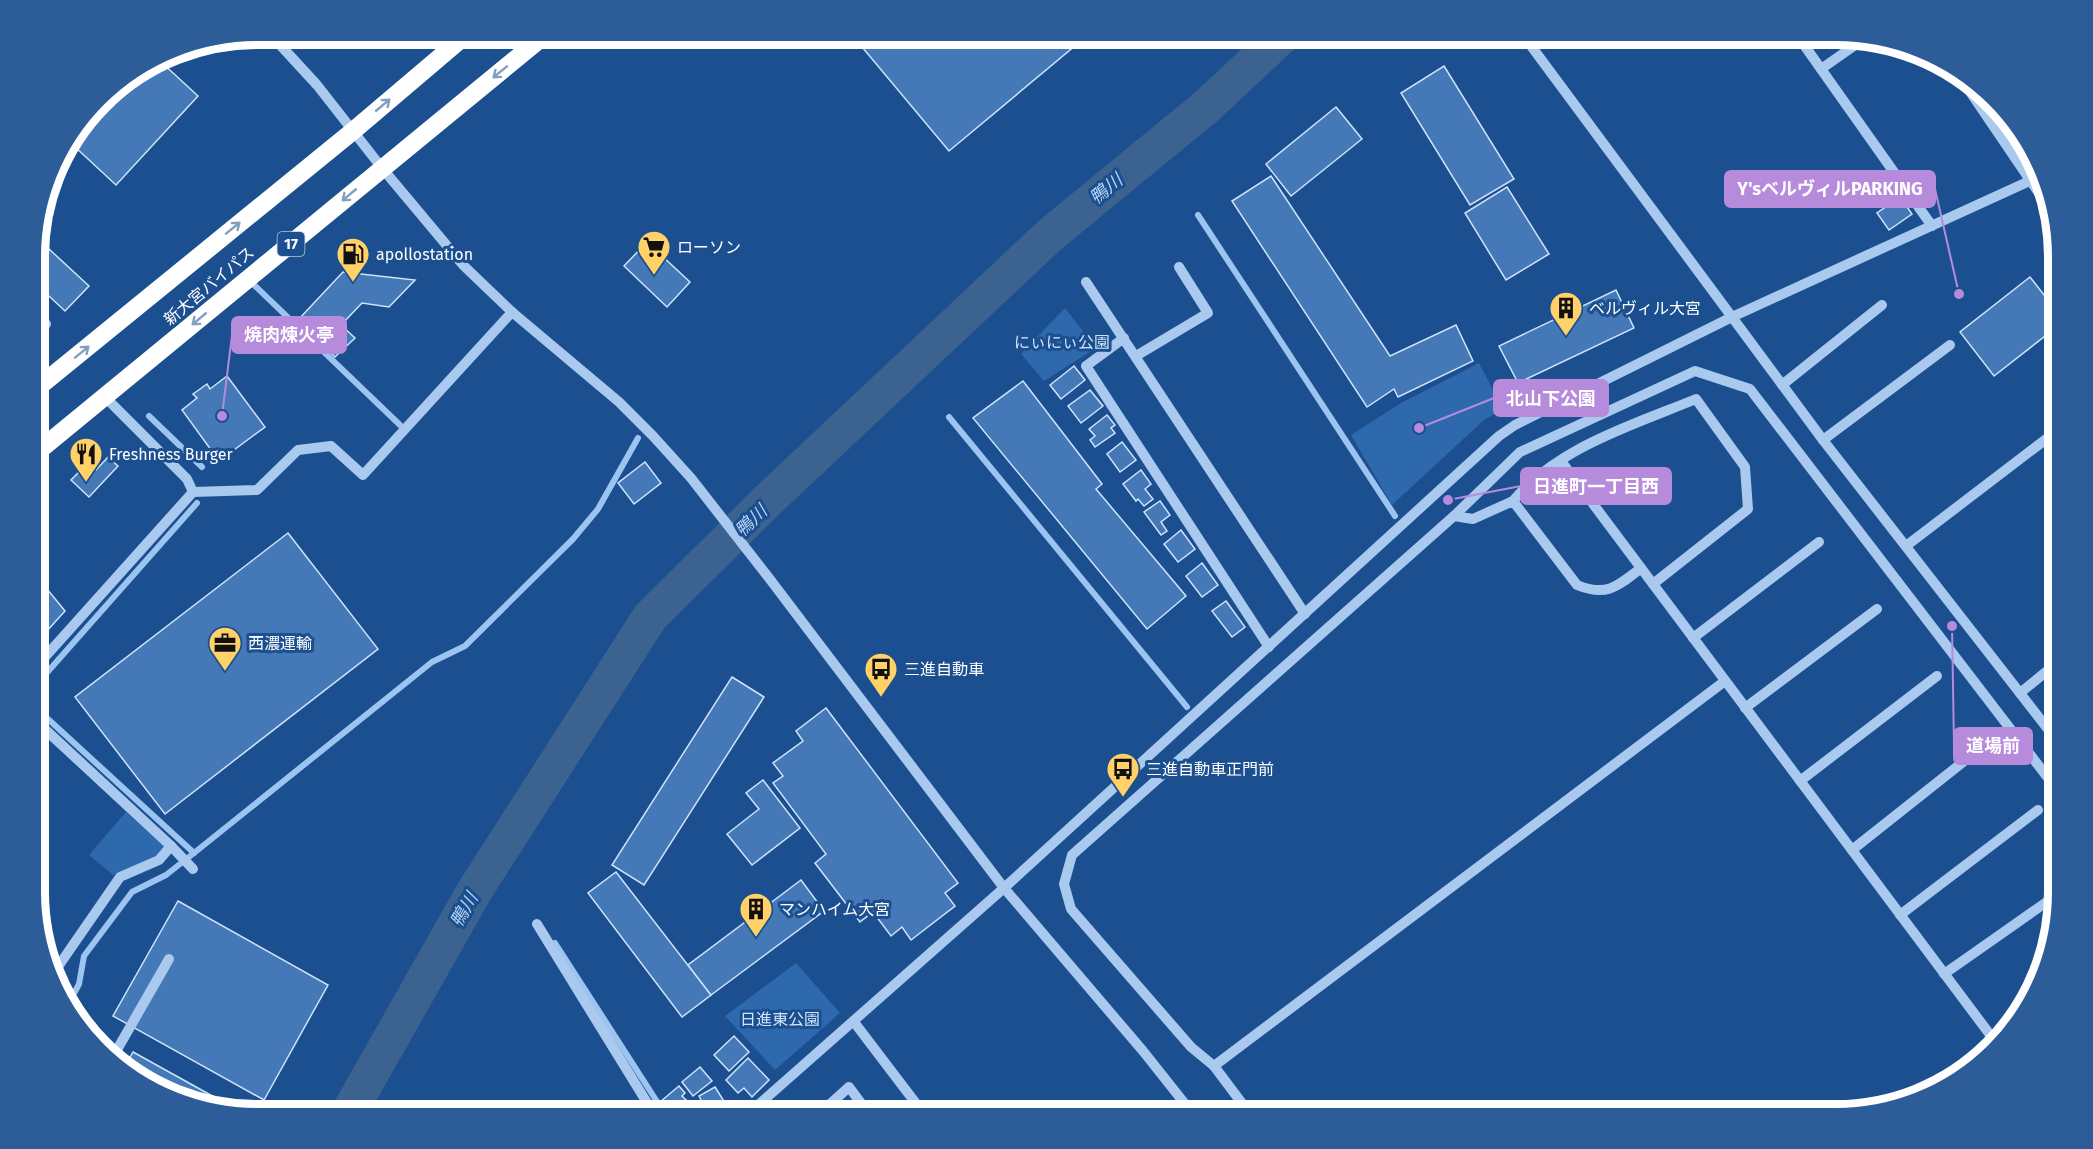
<svg xmlns="http://www.w3.org/2000/svg" width="2093" height="1149" font-family="'Fira Sans','Noto Sans JP',sans-serif">
  <style>
    .green { fill: #2e69ad }
    .lines { fill: none; stroke-linecap: round; stroke-linejoin: round }
    .stream { stroke: #9cc4f0; stroke-width: 6 }
    .river { stroke: #3c6290; stroke-width: 36 }
    .building { fill: #4478b7; stroke: #cfe3fa; stroke-width: 1.5 }
    .minor { stroke: #a9c9ee; stroke-width: 10 }
    .highway { stroke: #fff; stroke-width: 18 }
    .oneway { stroke: #829ec1 }
    .labels { text-anchor: middle; dominant-baseline: central; stroke-width: 6; stroke-linejoin: round; paint-order: stroke }
    .shield { fill: #1b4f8f; stroke: #bbcadd; stroke-width: 1.5 }
    .shield-label { font-size: 15px; font-weight: bold; fill: #fff }
    .poi-label { font-size: 16px; fill: #fff; stroke: #1b4f8f; text-anchor: start }
    .street-label { font-size: 16px; fill: #fff; stroke: #1b4f8f }
    .park-label { font-size: 16px; fill: #cfe3fa; stroke: #1b4f8f }
    .water-label { font-size: 18px; font-style: italic; fill: #b5d3f5; stroke: #1b4f8f }
    .rim { fill: none; stroke: #fff; stroke-width: 8 }
    .leader { fill: none; stroke: #b68bdc; stroke-width: 2 }
    .callout-dot { fill: #b68bdc; stroke: #1b4f8f; stroke-width: 2 }
    .callout { fill: #b68bdc; stroke: #b68bdc; stroke-width: 2 }
    .callout-label { font-size: 18px; text-anchor: middle; font-weight: bold; fill: #fff }
  </style>
  <rect width="100%" height="100%" fill="#1b4f8f"/>
  <!-- green -->
  <g class="green">
    <path d="M1065,308L1096,348L1044,381L1021,354Z"/>
    <path d="M1479,363L1503,409L1484,420L1392,505L1351,435L1401,403Z"/>
    <path d="M126,812L165,847L156,857L113,875L89,855Z"/>
    <path d="M796,963L840,1013L775,1070L725,1016Z"/>
  </g>
  <g class="lines">
    <!-- stream -->
    <g class="stream">
      <path d="M1198,215L1395,516"/>
      <path d="M251,282L400,425"/>
      <path d="M149,416L202,467"/>
      <path d="M949,417L1187,707"/>
      <path d="M36,685L197,503"/>
      <path d="M36,708L194,853L166,875L132,892L84,956L79,984L68,1005"/>
      <path d="M194,853L432,662L465,646L573,539L598,509L638,438"/>
      <path d="M555,943L665,1114"/>
    </g>
    <!-- river -->
    <path class="river" d="M348,1114L475,890L650,617L767,501L1050,235L1207,106L1283,35"/>
  </g>
  <!-- building -->
  <g class="building">
    <path d="M852,35H1088L949,151Z"/>
    <path d="M159,60L198,96L116,185L74,146L145,68Z"/>
    <path d="M1444,66L1514,179L1470,205L1401,93Z"/>
    <path d="M1336,107L1362,139L1291,196L1266,164Z"/>
    <path d="M1271,176L1390,356L1456,325L1473,361L1398,397L1394,389L1367,407L1232,201Z"/>
    <path d="M1507,187L1549,254L1506,280L1465,213Z"/>
    <path d="M1900,197L1912,214L1889,230L1877,213Z"/>
    <path d="M36,237L89,286L65,311L36,284Z"/>
    <path d="M647,242L690,282L667,307L624,266Z"/>
    <path d="M343,272L415,280L389,307L362,303L341,325L355,338L335,357L298,320Z"/>
    <path d="M2030,277L2058,313V326L1994,376L1960,332Z"/>
    <path d="M1616,290L1634,328L1518,383L1499,346Z"/>
    <path d="M1074,366L1085,380L1061,399L1050,385Z"/>
    <path d="M227,376L265,427L219,461L182,410L197,398L193,394L207,384L210,389Z"/>
    <path d="M1023,381L1102,484L1096,489L1186,596L1147,629L973,418Z"/>
    <path d="M1090,390L1103,406L1081,423L1068,406Z"/>
    <path d="M1107,415L1115,425L1111,428L1115,433L1095,447L1090,440L1095,436L1089,429Z"/>
    <path d="M1122,442L1136,460L1120,472L1107,454Z"/>
    <path d="M108,457L118,466L89,497L71,480L88,463L96,470Z"/>
    <path d="M645,462L661,483L634,504L618,483Z"/>
    <path d="M1141,470L1151,484L1145,489L1153,499L1144,506L1138,499L1136,501L1123,484Z"/>
    <path d="M1160,501L1170,515L1161,522L1167,531L1161,535L1144,512Z"/>
    <path d="M1181,530L1195,549L1178,562L1164,544Z"/>
    <path d="M288,533L378,649L165,814L75,697Z"/>
    <path d="M1202,563L1218,585L1202,597L1186,576Z"/>
    <path d="M47,589L65,611L36,643V593Z"/>
    <path d="M1226,601L1245,627L1232,637L1212,611Z"/>
    <path d="M732,677L764,697L644,885L612,865Z"/>
    <path d="M826,708L958,883L945,893L955,906L911,940L902,927L891,936L873,912L860,922L815,863L826,854L773,783L783,776L773,763L803,741L796,731Z"/>
    <path d="M763,780L800,828L752,865L727,834L759,809L746,793Z"/>
    <path d="M616,872L711,995L682,1017L588,893Z"/>
    <path d="M801,880L824,911L711,995L688,965Z"/>
    <path d="M178,901L328,985L264,1100L113,1016Z"/>
    <path d="M734,1036L749,1052L729,1071L714,1055Z"/>
    <path d="M133,1052L234,1108L146,1085L125,1066Z"/>
    <path d="M748,1058L769,1080L752,1097L744,1088L738,1093L726,1080Z"/>
    <path d="M700,1067L712,1081L693,1096L682,1082Z"/>
    <path d="M679,1086L685,1093L682,1096L688,1102L674,1114H670L660,1102Z"/>
    <path d="M715,1087L732,1114H722L720,1112L709,1114L699,1096Z"/>
    <path d="M845,1108L849,1114H836Z"/>
  </g>
  <g class="lines">
    <!-- minor -->
    <g class="minor">
      <path d="M271,35L317,85L382,168L464,266L512,312L619,402L653,436L691,478L769,578L1004,888L1143,1051L1193,1114"/>
      <path d="M1523,35L1732,317L2036,178"/>
      <path d="M1797,35L1932,226"/>
      <path d="M1821,69L1861,41"/>
      <path d="M1958,74L2045,202"/>
      <path d="M1086,282L1305,614"/>
      <path d="M36,314L46,324"/>
      <path d="M1124,338L1086,366L1269,647"/>
      <path d="M1136,356L1208,313L1179,267"/>
      <path d="M1782,385L1882,305"/>
      <path d="M105,397L187,479L193,492"/>
      <path d="M1823,440L1950,345"/>
      <path d="M1561,461L1994,1040"/>
      <path d="M1513,501C1558,447 1633,425 1696,399L1745,467L1748,509L1653,584"/>
      <path d="M1454,516L1473,519L1513,501L1577,585C1606,597 1617,587 1641,568"/>
      <path d="M1906,546L2058,430"/>
      <path d="M1693,638L1819,542"/>
      <path d="M36,667L193,492L257,490L298,450L331,446L363,475L512,312"/>
      <path d="M2020,693L2058,662"/>
      <path d="M1745,708L1877,609"/>
      <path d="M36,721L171,846L159,860L120,877L55,971"/>
      <path d="M1800,781L1937,676"/>
      <path d="M171,846L193,869"/>
      <path d="M1852,850L1987,743"/>
      <path d="M1900,915L2038,810"/>
      <path d="M537,924L654,1114"/>
      <path d="M1944,974L2058,894"/>
      <path d="M854,1022L924,1114"/>
      <path d="M114,1055L169,959"/>
      <path d="M1214,1066L1191,1047L1071,909L1064,884L1072,855L1454,516L1520,452L1695,371L1750,389L2058,791"/>
      <path d="M748,1114L1004,888L1499,436L1515,425L1732,317L1823,440L2058,742"/>
      <path d="M819,1114L849,1087L869,1114"/>
      <path d="M1250,1114L1214,1066L1725,681"/>
    </g>
    <!-- highway -->
    <g class="highway">
      <path d="M36,389L353,131L466,35"/>
      <path d="M36,453L545,35"/>
    </g>
  </g>
  <!-- one-way arrows -->
  <defs><path id="oneway-shaft" d="M-6 0H5M1.5-3L5.5 0L1.5 3" fill="none" stroke-width="1.6" stroke-linecap="round" stroke-linejoin="round" transform="scale(1.5)"/></defs>
  <g class="oneway">
    <use href="#oneway-shaft" transform="translate(500 72) rotate(141)"/>
    <use href="#oneway-shaft" transform="translate(383 105) rotate(-40)"/>
    <use href="#oneway-shaft" transform="translate(349 195) rotate(140)"/>
    <use href="#oneway-shaft" transform="translate(233 228) rotate(-39)"/>
    <use href="#oneway-shaft" transform="translate(199 319) rotate(140)"/>
    <use href="#oneway-shaft" transform="translate(82 352) rotate(-39)"/>
  </g>
  <!-- icons -->
  <defs>
    <g id="supermarket-pin" transform="scale(1.725)"><path d="M0 17L-7.5 6A9.5 9.5 0 1 1 7.5 6Z" fill="#ffd166" stroke="#1b4f8f"/><path d="M-6-5.5h2.5l.6 2H6L4.5 2H-2.5L-4.4-4H-6ZM-1.5 3.2a1.3 1.3 0 1 0 .1 0ZM3 3.2a1.3 1.3 0 1 0 .1 0Z" fill="#111"/></g>
    <g id="fuel-pin" transform="scale(1.725)"><path d="M0 17L-7.5 6A9.5 9.5 0 1 1 7.5 6Z" fill="#ffd166" stroke="#1b4f8f"/><path d="M-5.5-6h7V0h2V4h1.3V-2.5L3-4.5l.8-.8L6-3V5H2.5V1h-1V6h-7ZM-4.2-4.7v3.2H.2V-4.7Z" fill="#111"/></g>
    <g id="building-pin" transform="scale(1.725)"><path d="M0 17L-7.5 6A9.5 9.5 0 1 1 7.5 6Z" fill="#ffd166" stroke="#1b4f8f"/><path d="M-4-6H4V6H1V3H-1V6H-4ZM-2.5-4.3h1.7v1.8h-1.7ZM.8-4.3h1.7v1.8H.8ZM-2.5-1h1.7V.8h-1.7ZM.8-1h1.7V.8H.8Z" fill="#111"/></g>
    <g id="restaurant-pin" transform="scale(1.725)"><path d="M0 17L-7.5 6A9.5 9.5 0 1 1 7.5 6Z" fill="#ffd166" stroke="#1b4f8f"/><path d="M-5-6h1v4h1v-4h1v4h1v-4h1v5L-1.5 .5V6h-2V.5L-5-1ZM5-6V6H3V1.5H1.5Q1.5-4 5-6Z" fill="#111"/></g>
    <g id="office-pin" transform="scale(1.725)"><path d="M0 17L-7.5 6A9.5 9.5 0 1 1 7.5 6Z" fill="#ffd166" stroke="#1b4f8f"/><path d="M-6-3h4V-5.5h4V-3h4V5H-6ZM-1-4.5V-3h2v-1.5ZM-6 0V1H6V0Z" fill="#111"/></g>
    <g id="bus-pin" transform="scale(1.725)"><path d="M0 17L-7.5 6A9.5 9.5 0 1 1 7.5 6Z" fill="#ffd166" stroke="#1b4f8f"/><path d="M-5-6H5V4H4V6H2V4H-2V6H-4V4H-5ZM-3.5-4V0h7V-4ZM-3.5 1.2v1.5H-2V1.2ZM2 1.2v1.5H3.5V1.2Z" fill="#111"/></g>
  </defs>
  <g fill-rule="evenodd">
    <use href="#supermarket-pin" x="654" y="247"/>
    <use href="#fuel-pin" x="353" y="254"/>
    <use href="#building-pin" x="1566" y="308"/>
    <use href="#restaurant-pin" x="86" y="454"/>
    <use href="#office-pin" x="225" y="643"/>
    <use href="#bus-pin" x="881" y="669"/>
    <use href="#bus-pin" x="1123" y="769"/>
    <use href="#building-pin" x="756" y="909"/>
  </g>
  <g class="labels">
    <!-- shield labels -->
    <rect class="shield" x="277.5" y="232" width="27" height="24" rx="4.5"/>
    <g class="shield-label">
      <text x="291" y="244">17</text>
    </g>
    <!-- poi labels -->
    <g class="poi-label">
      <text x="677" y="247">ローソン</text>
      <text x="376" y="254">apollostation</text>
      <text x="1589" y="308">ベルヴィル大宮</text>
      <text x="109" y="454">Freshness Burger</text>
      <text x="248" y="643">西濃運輸</text>
      <text x="904" y="669">三進自動車</text>
      <text x="1146" y="769">三進自動車正門前</text>
      <text x="779" y="909">マンハイム大宮</text>
    </g>
    <!-- street labels -->
    <g class="street-label">
      <text transform="translate(209 286) rotate(-40)">新大宮バイパス</text>
    </g>
    <!-- park labels -->
    <g class="park-label">
      <text x="1062" y="342">にぃにぃ公園</text>
      <text x="780" y="1019">日進東公園</text>
    </g>
    <!-- water labels -->
    <g class="water-label">
      <text transform="translate(1106 189) rotate(-39)">鴨川</text>
      <text transform="translate(751 521) rotate(-44)">鴨川</text>
      <text transform="translate(464 910) rotate(-60)">鴨川</text>
    </g>
  </g>
  <!-- crop -->
  <path d="M0 0H2093V1149H0ZM257 45H1836A212 212 0 0 1 2048 257V892A212 212 0 0 1 1836 1104H257A212 212 0 0 1 45 892V257A212 212 0 0 1 257 45Z" fill="#2d5d98" fill-rule="evenodd"/>
  <path class="rim" d="M257 45H1836A212 212 0 0 1 2048 257V892A212 212 0 0 1 1836 1104H257A212 212 0 0 1 45 892V257A212 212 0 0 1 257 45Z"/>
  <!-- callouts -->
  <path class="leader" d="M1959 294L1935 189M222 416L232 335M1419 428L1494 398M1448 500L1521 486M1952 626L1954 746"/>
  <g class="callout-dot">
    <circle cx="1959" cy="294" r="6"/>
    <circle cx="222" cy="416" r="6"/>
    <circle cx="1419" cy="428" r="6"/>
    <circle cx="1448" cy="500" r="6"/>
    <circle cx="1952" cy="626" r="6"/>
  </g>
  <g class="callout">
    <rect x="1725" y="171" width="210" height="36" rx="6"/>
    <rect x="232" y="317" width="114" height="36" rx="6"/>
    <rect x="1494" y="380" width="114" height="36" rx="6"/>
    <rect x="1521" y="468" width="150" height="36" rx="6"/>
    <rect x="1954" y="728" width="78" height="36" rx="6"/>
  </g>
  <g class="callout-label">
    <text x="1830" y="195">Y'sベルヴィルPARKING</text>
    <text x="289" y="341">焼肉煉火亭</text>
    <text x="1551" y="405">北山下公園</text>
    <text x="1596" y="493">日進町一丁目西</text>
    <text x="1993" y="752">道場前</text>
  </g>
</svg>
